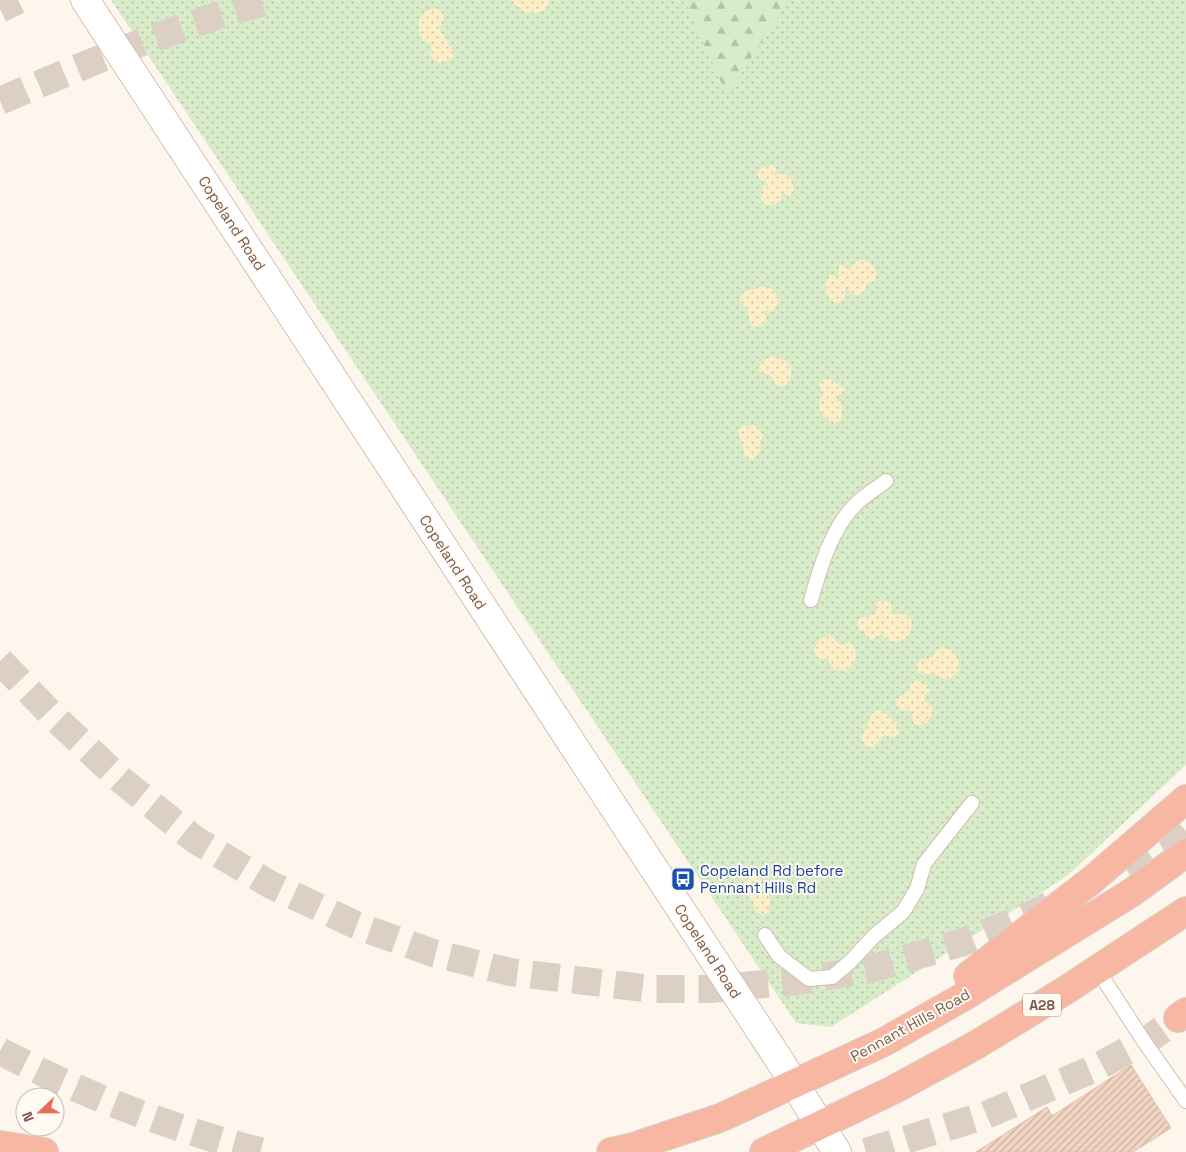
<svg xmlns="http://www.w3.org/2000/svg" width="1186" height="1152" font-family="'Space Grotesk',sans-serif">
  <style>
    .grass { fill: url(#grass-dots) }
    .forest { fill: url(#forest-firs) }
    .sand { fill: url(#sand-dots) }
    .building { fill: url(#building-hatch); stroke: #e6bba3 }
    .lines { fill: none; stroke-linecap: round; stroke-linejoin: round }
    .highway-tunnel { stroke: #dcd0c4; stroke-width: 28; stroke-dasharray: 28 14; stroke-linecap: butt }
    .lane-casing { stroke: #d1beb0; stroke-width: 16 }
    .secondary-casing { stroke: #d6c0b0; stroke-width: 30 }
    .highway-casing { stroke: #dad1cd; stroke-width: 30 }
    .lane { stroke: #fff; stroke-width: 14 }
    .secondary { stroke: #fff; stroke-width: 28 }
    .highway { stroke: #f7b7a3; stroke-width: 28 }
    .labels { text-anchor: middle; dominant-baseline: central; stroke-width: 4; stroke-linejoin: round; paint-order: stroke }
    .shield { fill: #fffaf3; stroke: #a28b7f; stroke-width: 1 }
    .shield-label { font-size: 14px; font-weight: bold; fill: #7a5c4d }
    .street-label { font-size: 15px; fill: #7a5c4d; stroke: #fffaf3 }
    .transit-label { font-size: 15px; fill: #164399; stroke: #fffaf3; text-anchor: start }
  </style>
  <defs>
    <pattern id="grass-dots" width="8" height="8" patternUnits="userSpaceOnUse" patternTransform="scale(1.25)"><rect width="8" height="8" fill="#d8ecc9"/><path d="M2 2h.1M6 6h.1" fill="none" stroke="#b4c2a5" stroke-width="1.8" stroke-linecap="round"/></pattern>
    <pattern id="forest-firs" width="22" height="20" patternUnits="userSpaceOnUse" patternTransform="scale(1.25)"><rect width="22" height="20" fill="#d8ecc9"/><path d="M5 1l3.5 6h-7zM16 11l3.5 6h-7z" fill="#b4c2a5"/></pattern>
    <pattern id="sand-dots" width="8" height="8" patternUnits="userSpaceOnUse" patternTransform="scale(1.25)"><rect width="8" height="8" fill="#fcefc7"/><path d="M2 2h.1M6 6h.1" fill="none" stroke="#d1c5a4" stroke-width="1.8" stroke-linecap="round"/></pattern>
    <pattern id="building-hatch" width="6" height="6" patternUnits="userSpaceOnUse" patternTransform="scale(1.25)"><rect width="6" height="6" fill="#f3d5c3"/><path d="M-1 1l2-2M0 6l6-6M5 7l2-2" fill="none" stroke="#cab0a1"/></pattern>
  </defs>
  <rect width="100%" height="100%" fill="#fdf6ec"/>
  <!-- grass -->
  <path class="grass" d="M111,0H1186V765L1067,876L831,1027L796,1023Z"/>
  <!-- forest -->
  <path class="forest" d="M684,0H789L727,95Z"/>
  <!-- sand -->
  <g class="sand">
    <path d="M511,0H550L545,10C529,17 522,12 511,0Z"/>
    <path d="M436,8L441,11L444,18L439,29L455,54L452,59L440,63L433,59L430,53L432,47L430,43L424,41C415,28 417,11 436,8Z"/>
    <path d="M772,165L776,168L775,176C778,175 780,173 783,174C792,174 795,187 793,194L788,196L782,192L780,201L772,206L764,204L761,200L763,187L767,185L766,182L762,181L757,175L760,168Z"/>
    <path d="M864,260C874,265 880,272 874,282H869L866,285L864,292L858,295H852L847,287L845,289C846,296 845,299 840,303L833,302C825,293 823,287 829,276L833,275L837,277L839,274V266L841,264L849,269L857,261Z"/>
    <path d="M760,287C770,286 774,290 779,299L777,306L771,312L767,310L764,312L767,320C763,327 759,328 752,326L749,322L748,310L740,302C742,288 749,291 760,287Z"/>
    <path d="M772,356C791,359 798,371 785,386H777L770,375L759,372L760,362Z"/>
    <path d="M830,379L844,389V391L838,396L836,400L837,402H841C843,410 843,414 840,421L834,423C822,417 814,408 823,395L819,384L823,380Z"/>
    <path d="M753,425L758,427L763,436L760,441C762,450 759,454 752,460C740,455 745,453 742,443C741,438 739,436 738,431L742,426Z"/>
    <path d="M879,601H886L891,605L893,614H906L912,620C913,640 895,649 881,634L872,639L867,638L864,631L859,629L857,625L859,619C865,616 871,617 876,613V605Z"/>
    <path d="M830,635L840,645L850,643L855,649L856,659L847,671L834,669L827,659L817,658L814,649L820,639Z"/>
    <path d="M941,648L951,650L958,659L959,670L950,679H945L934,674H921L918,671L917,666L920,660L933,657L936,651Z"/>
    <path d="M916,680L926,684L930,691L924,696L925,702L929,703L933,711C931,719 927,723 919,726L913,722L912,713L909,710L902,711L897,706L896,699L909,691L911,684Z"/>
    <path d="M879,710C889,714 897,723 899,733L894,737L884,735L874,746L867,747L861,740C863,730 870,723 872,712Z"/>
    <path d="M758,876L761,881L762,891L770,896L769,911L764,915L756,912L751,898L743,891L742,884L750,877Z"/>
  </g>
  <!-- building -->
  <path class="building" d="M1131,1065L1171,1128L1133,1152H976L1047,1107L1052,1116Z"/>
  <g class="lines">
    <!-- highway-tunnel -->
    <g class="highway-tunnel">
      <path d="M0,9L18,0"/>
      <path d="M0,101C88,63 178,25 271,0"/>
      <path d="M0,661L55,718L120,779L194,839L271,885L356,925L433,953L510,972L652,989H710L798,981L870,969L964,942L1035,913L1051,904"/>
      <path d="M1123,864L1177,831L1186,822"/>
      <path d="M0,1051C83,1095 172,1129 263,1152"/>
      <path d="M866,1152L986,1115L1093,1069L1149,1039L1178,1018"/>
    </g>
    <!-- lane casing -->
    <g class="lane-casing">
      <g id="lane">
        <path d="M811,600C820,568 832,526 858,502C867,494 877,488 886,481"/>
        <path d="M765,935L779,956L809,979L832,977L850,962L873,937L903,912L917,889L924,864L972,803"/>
        <path d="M1097,969L1143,1040L1186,1101"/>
      </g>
    </g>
    <!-- secondary casing -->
    <g class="secondary-casing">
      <path id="secondary" d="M85,0L780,1061L837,1152"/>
    </g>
    <!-- highway casing -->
    <g class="highway-casing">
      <g id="highway">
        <path d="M968,976L1092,880L1186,799"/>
        <path d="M1178,1018L1186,1012"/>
        <path d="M0,1145L44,1152"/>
        <path d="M611,1152L630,1148L720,1118L884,1042L963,997L1131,893L1186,853"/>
        <path d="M764,1152L893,1090L976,1045L1066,990L1186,911"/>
      </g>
    </g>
    <!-- lane -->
    <use href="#lane" class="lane"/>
    <!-- secondary -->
    <use href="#secondary" class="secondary"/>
    <!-- highway -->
    <use href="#highway" class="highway"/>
  </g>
  <!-- icons -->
  <defs>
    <g id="bus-square" transform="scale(1.25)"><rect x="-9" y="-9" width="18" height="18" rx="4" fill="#1a4fb4" stroke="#fffaf3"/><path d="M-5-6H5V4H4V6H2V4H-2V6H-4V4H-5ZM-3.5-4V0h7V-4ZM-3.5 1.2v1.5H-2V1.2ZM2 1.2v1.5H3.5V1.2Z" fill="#fff"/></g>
  </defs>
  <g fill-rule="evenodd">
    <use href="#bus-square" x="683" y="879"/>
  </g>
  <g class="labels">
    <!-- shield labels -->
    <rect class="shield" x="1023" y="993.5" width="38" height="23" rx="4"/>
    <g class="shield-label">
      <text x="1042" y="1005">A28</text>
    </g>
    <!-- street labels -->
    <g class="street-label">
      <text transform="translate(232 223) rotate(57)">Copeland Road</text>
      <text transform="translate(453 562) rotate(57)">Copeland Road</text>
      <text transform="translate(708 951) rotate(57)">Copeland Road</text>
      <text transform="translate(910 1025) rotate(-29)">Pennant Hills Road</text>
    </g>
    <!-- transit labels -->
    <g class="transit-label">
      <text x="700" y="870">Copeland Rd before<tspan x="700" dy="17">Pennant Hills Rd</tspan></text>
    </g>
  </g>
  <!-- north arrow -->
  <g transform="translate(40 1112) rotate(248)"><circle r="24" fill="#fffaf3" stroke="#cabbb1"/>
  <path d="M0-4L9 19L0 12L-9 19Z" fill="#e76f51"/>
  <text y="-8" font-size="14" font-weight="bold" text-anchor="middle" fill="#7a5c4d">N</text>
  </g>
</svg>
